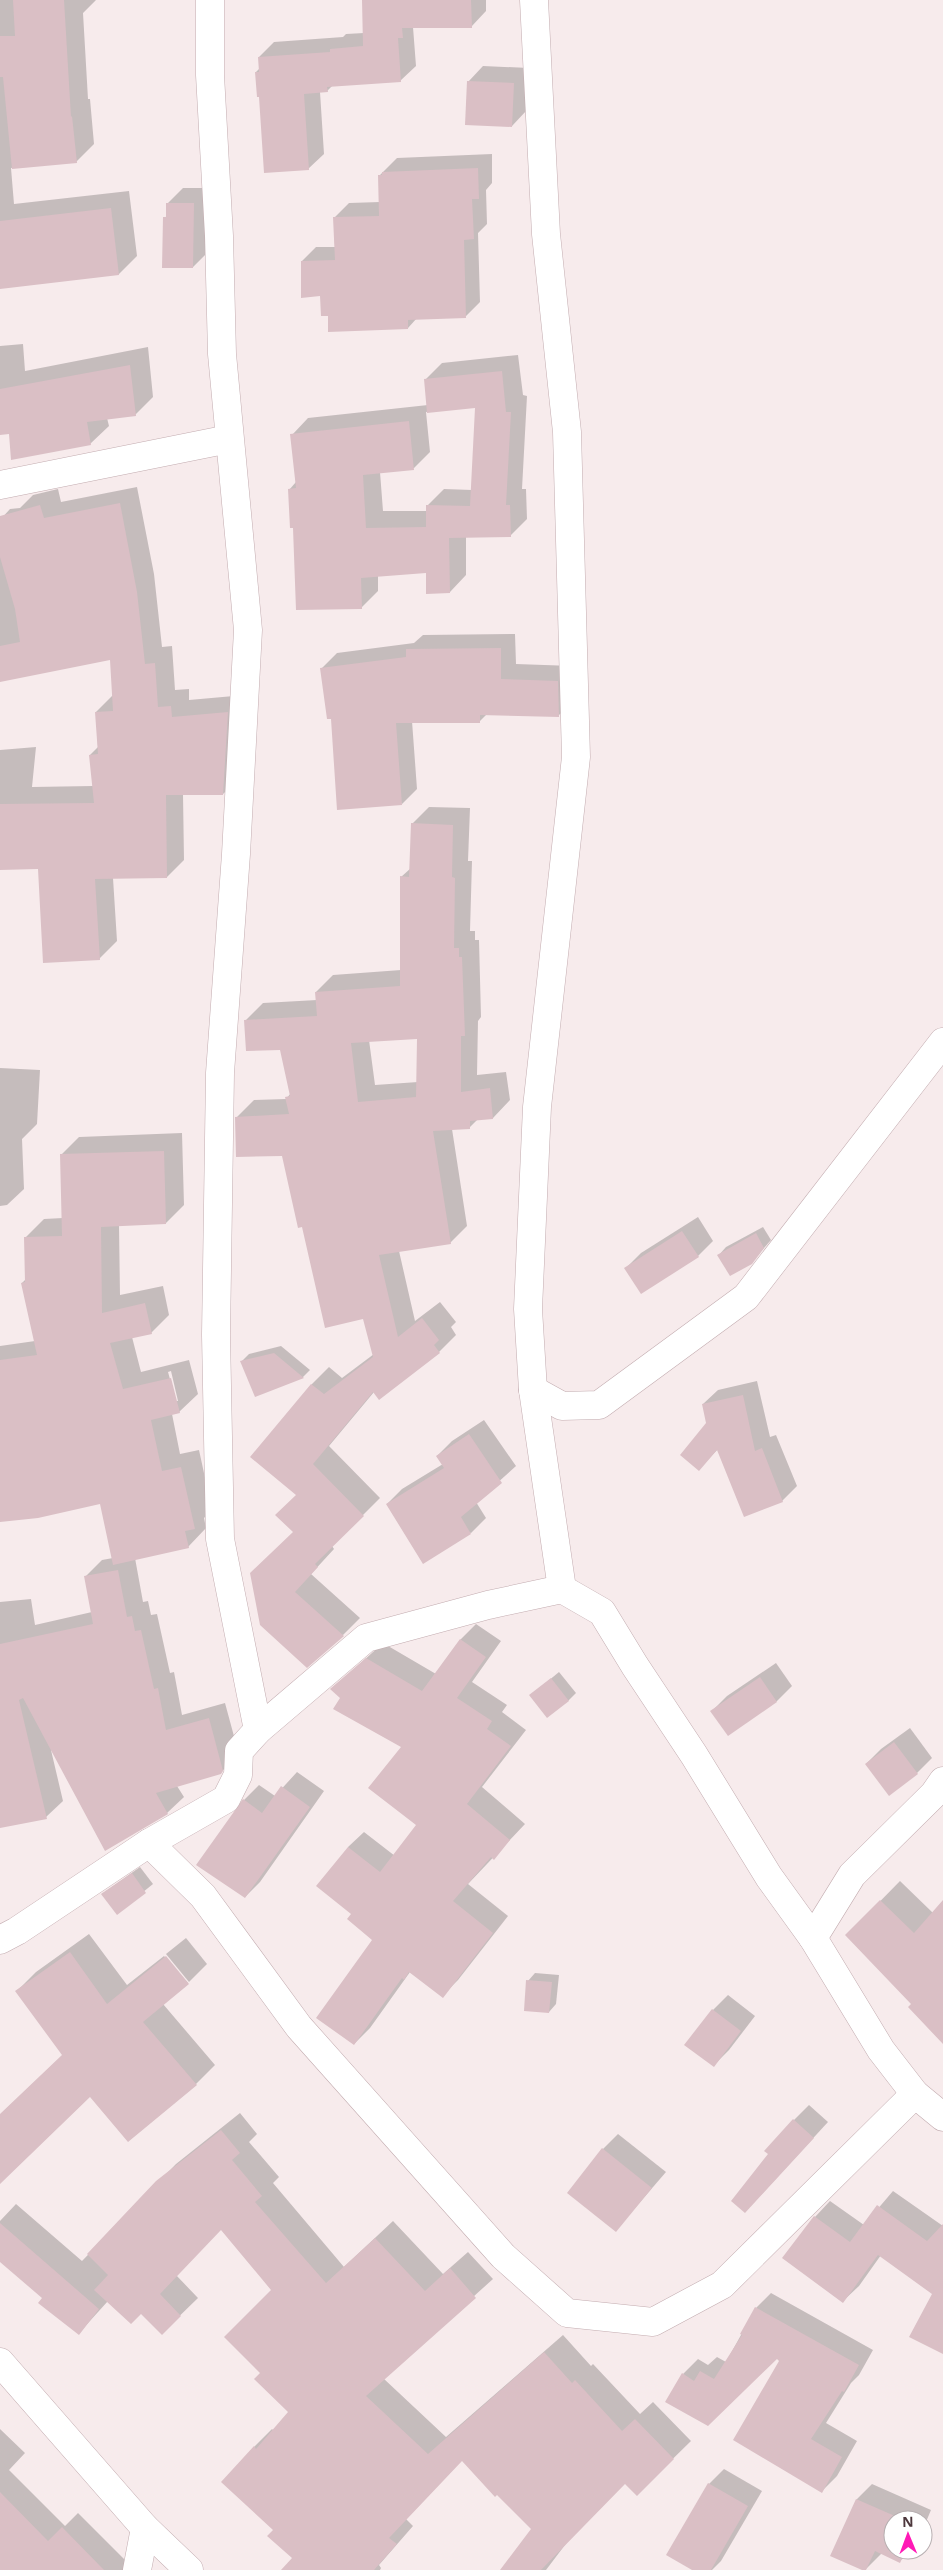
<svg xmlns="http://www.w3.org/2000/svg" width="943" height="2570" font-family="'Open Sans',sans-serif">
  <style>
    .shadow { fill: #0003; fill-rule: evenodd }
    .building { fill: #dabfc5; fill-rule: evenodd }
    .lines { fill: none; stroke-linecap: round; stroke-linejoin: round }
    .street-casing { stroke: #c3acb0; stroke-width: 29 }
    .street { stroke: #fff; stroke-width: 28 }
  </style>
  <rect width="100%" height="100%" fill="#f7ebec"/>
  <!-- shadow -->
  <g class="shadow">
    <path d="M0,0H96L83,13L88,99H90L94,144L76,162L11,168L14,204L129,191L137,256L119,274L0,288Z"/>
    <path d="M364,0H486V11L471,27H413L416,66L400,81L333,85L327,91L320,92L324,154L308,169L260,96L256,72L260,68L259,57L274,42L343,37L346,34L364,33Z"/>
    <path d="M483,66L529,68L527,110L512,126L468,82Z"/>
    <path d="M492,154V183L486,190L487,224L478,233L480,302L466,316L417,318L408,328L329,315L322,295L302,261L316,247H335L334,218L349,203L380,202L379,176L397,158Z"/>
    <path d="M183,188H208V252L193,267L165,218L167,215V204Z"/>
    <path d="M23,344L25,371L148,347L153,397L135,415L107,418L109,426L90,444L10,433L0,434V346Z"/>
    <path d="M518,355L523,395L527,396L522,489H526L527,519L510,536L466,537V575L450,592L428,572L378,575V591L361,608L294,526L289,490L296,482L292,435L308,418L428,405L425,380L442,363ZM476,407L472,490L444,489L427,506V511H383L380,472L414,468L430,452L426,412Z"/>
    <path d="M137,487L154,574L162,647L172,646L175,690L189,689V700L245,695L241,777L223,794H183L184,860L167,877L113,878L117,941L99,959L39,867L0,868V750L36,747L32,787L93,786L90,755L98,747L96,712L113,695L111,659L0,681V520L10,509L20,508L33,495L58,489L61,502Z"/>
    <path d="M515,634L516,664L573,666L574,700L559,715L487,714L479,722L412,721L417,789L402,804L332,717L322,668L337,653L414,643L423,635Z"/>
    <path d="M429,807L470,808L468,861H472L470,931H475V940H479L481,1017L478,1021L477,1075L506,1072L510,1100L493,1118L478,1119L469,1128L452,1129L467,1226L450,1243L399,1251L415,1321L440,1302L456,1322L451,1327L456,1335L439,1352L374,1392L329,1446L380,1498L332,1546L334,1549L311,1574L360,1618L343,1635L261,1625L294,1532L297,1494L252,1457L312,1384L329,1367L342,1378L374,1354L364,1317L303,1226L283,1154L236,1118L254,1100L286,1099L291,1093L281,1048L246,1020L263,1003L317,1000L316,992L333,975L401,970V877L411,868L412,824ZM419,1037L418,1082L375,1085L369,1040Z"/>
    <path d="M0,1068L40,1070L37,1124L22,1139L24,1189L7,1205L0,1206Z"/>
    <path d="M182,1133L184,1205L166,1223L119,1225L120,1295L163,1286L169,1315L151,1333L132,1337L141,1372L189,1360L198,1394L179,1412L172,1414L180,1454L199,1450L212,1510L204,1518L206,1528L188,1547L135,1558L143,1602L148,1601L151,1615L157,1614L170,1673L174,1672L182,1715L225,1703L238,1751L237,1757L220,1773L177,1786L184,1797L167,1813L51,1750L63,1801L46,1817L0,1826V1602L31,1599L35,1625L92,1612L86,1576L102,1560L113,1558L101,1503L0,1521V1346L35,1341L22,1283L26,1279V1237L44,1219L63,1218L61,1155L79,1137ZM171,1371L178,1401H176L168,1372Z"/>
    <path d="M698,1217L713,1241L698,1256L626,1268L641,1253Z"/>
    <path d="M763,1227L771,1240L751,1263L719,1255L726,1247Z"/>
    <path d="M281,1346L310,1370L303,1377L256,1395L242,1361L249,1354Z"/>
    <path d="M757,1381L770,1437L776,1435L797,1486L782,1501L718,1449L699,1469L707,1423L703,1404L718,1390Z"/>
    <path d="M484,1420L516,1466L476,1502L486,1518L471,1533L387,1504L402,1489L443,1464L437,1456L452,1441Z"/>
    <path d="M476,1624L501,1641L472,1682L507,1705L502,1712L526,1730L482,1787L525,1824L468,1884L508,1916L458,1980L442,1996L410,1972L370,2028L354,2044L374,1939L353,1914L348,1847L364,1832L395,1856L418,1825L403,1747L332,1689L383,1643L436,1674L461,1639Z"/>
    <path d="M776,1663L792,1686L777,1701L728,1734L712,1711L727,1696Z"/>
    <path d="M559,1672L576,1693L568,1701L530,1696Z"/>
    <path d="M910,1728L932,1758L917,1773L866,1764L881,1749Z"/>
    <path d="M297,1772L324,1791L260,1882L245,1897L244,1800L259,1785L275,1796Z"/>
    <path d="M140,1867L153,1884L117,1913L102,1894Z"/>
    <path d="M900,1881L933,1913L943,1902V2034L847,1935Z"/>
    <path d="M89,1934L127,1985L164,1956L188,1983L163,2004L215,2065L196,2084L90,2096L0,2182V2115L63,2055L17,1991L36,1972Z"/>
    <path d="M186,1938L207,1964L189,1982L166,1954Z"/>
    <path d="M535,1973L559,1975L556,2004L549,2012L528,1981Z"/>
    <path d="M728,1995L755,2016L729,2050L714,2065L713,2010Z"/>
    <path d="M809,2105L828,2122L760,2196L794,2120Z"/>
    <path d="M240,2113L257,2134L249,2142L279,2177L273,2183L344,2267L393,2221L443,2274L468,2252L493,2279L383,2378L446,2437L563,2335L591,2366L593,2364L640,2414L653,2402L691,2441L637,2494L625,2483L568,2541L546,2570H501L533,2529L462,2460L406,2519L413,2526L379,2565L381,2568L380,2570H305L274,2530L254,2447L272,2429L274,2431L290,2412L261,2373L273,2290L221,2229L176,2275L198,2298L162,2333L141,2312L108,2301L79,2333L44,2298L0,2261V2221L16,2204L82,2261L176,2164Z"/>
    <path d="M618,2134L666,2172L616,2230L569,2192L603,2149Z"/>
    <path d="M893,2191L943,2226V2353L934,2293L881,2255L859,2286L843,2301L815,2217L830,2201L864,2225Z"/>
    <path d="M771,2293L873,2350L859,2375L851,2383L826,2423L857,2441L837,2476L822,2491L781,2360L777,2357L708,2424L683,2374L698,2359L708,2365L717,2357L726,2362L756,2308Z"/>
    <path d="M0,2429L25,2453L9,2470L65,2526L78,2513L135,2570H0Z"/>
    <path d="M724,2469L762,2491L721,2561L712,2570H695L709,2484Z"/>
    <path d="M872,2484L931,2510L923,2529V2520H893V2550H911L900,2561L882,2553L865,2570L832,2555L857,2499Z"/>
  </g>
  <!-- building -->
  <g class="building">
    <path d="M13,0H64L71,117L72,116L77,163L12,169L3,77H0V36H15Z"/>
    <path d="M362,0H471L472,28H402L403,38H398L401,82L327,87L328,92L304,94L309,170L264,173L259,97H257L255,72H259L258,57L330,52V49L363,46Z"/>
    <path d="M467,81L514,83L512,127L465,125Z"/>
    <path d="M478,168L479,199H472L474,239L464,240L466,318L408,320V329L328,332V316H321L320,296L301,298V261L335,260L333,217L379,216L378,175H382V172Z"/>
    <path d="M166,203H194L193,268H162L163,217H166Z"/>
    <path d="M111,208L119,275L0,289V221Z"/>
    <path d="M130,365L136,416L87,422L91,445L11,460L9,434L0,435V389Z"/>
    <path d="M502,371L506,412H511L506,505H510L511,537L449,538L450,593L426,594V573L361,578L362,609L296,610L293,528H290L288,489L296,488L290,434L409,421L414,470L363,475L366,528L426,527V505L470,506L475,408L427,413L424,379Z"/>
    <path d="M120,503L137,592L145,664L155,663L158,707L171,706L172,717L228,712L223,795H166L167,878L95,879L100,960L43,963L38,869L0,870V804L94,803L89,755L98,754L95,712L113,711L110,660L0,682V646L20,642L15,609L0,557V516L40,505L44,518Z"/>
    <path d="M501,648V679L558,681L559,717L480,715V723H396L402,805L337,810L331,719H327L320,668L406,657V649Z"/>
    <path d="M411,823L453,825L452,877L455,878L454,948H459V957H462L465,1036H461V1092L490,1088L493,1119L470,1121V1129L433,1131L451,1244L379,1255L398,1337L422,1318L439,1340L434,1345L440,1353L379,1400L373,1392L313,1464L364,1516L315,1564L318,1567L295,1592L344,1636L307,1668L260,1625L250,1573L293,1532L275,1515L296,1495L250,1457L311,1384L324,1394L373,1357L363,1319L325,1328L302,1227L298,1228L282,1156L236,1157L235,1117L289,1114L285,1097L290,1096L280,1050L246,1051L244,1020L317,1016L315,992L400,986V876L409,877ZM417,1039L416,1097L358,1102L351,1043Z"/>
    <path d="M164,1151L166,1224L101,1227L102,1313L145,1303L152,1334L110,1343L123,1389L171,1378L180,1413L151,1420L162,1471L181,1467L195,1529L185,1531L189,1548L113,1565L100,1504L38,1518L0,1522V1360L37,1355L21,1283L25,1282L24,1237L62,1236L60,1154Z"/>
    <path d="M682,1231L699,1257L641,1294L624,1268Z"/>
    <path d="M756,1233L764,1248L752,1264L730,1276L717,1255Z"/>
    <path d="M274,1353L304,1378L255,1397L240,1361Z"/>
    <path d="M743,1395L755,1451L762,1448L783,1502L744,1517L717,1450L699,1471L680,1455L706,1423L702,1404Z"/>
    <path d="M469,1434L502,1483L461,1517L471,1534L423,1564L386,1504L444,1468L436,1456Z"/>
    <path d="M118,1570L127,1617L132,1616L135,1631L141,1630L154,1689L158,1688L166,1730L209,1718L223,1771L221,1774L156,1793L168,1814L105,1851L23,1698L19,1700L47,1819L0,1828V1644L93,1624L84,1576Z"/>
    <path d="M460,1639L486,1657L457,1698L492,1721L487,1729L511,1746L467,1804L510,1840L494,1860L491,1857L453,1901L493,1933L443,1998L409,1972L404,1980L402,1978L354,2045L316,2018L372,1940L347,1919L351,1914L316,1886L348,1847L380,1872L416,1825L368,1788L401,1747L333,1709L340,1698L330,1689L366,1658L422,1691Z"/>
    <path d="M760,1677L777,1702L728,1736L710,1711Z"/>
    <path d="M551,1678L569,1701L547,1718L529,1695Z"/>
    <path d="M894,1742L918,1774L889,1796L865,1764Z"/>
    <path d="M281,1786L310,1807L245,1898L196,1865L243,1799L262,1813Z"/>
    <path d="M132,1873L146,1893L117,1915L101,1894Z"/>
    <path d="M880,1900L914,1933L943,1900V2044L908,2007L911,2004L845,1935Z"/>
    <path d="M70,1952L107,2004L166,1956L189,1984L143,2022L197,2085L128,2142L90,2097L0,2184V2114L62,2055L15,1991Z"/>
    <path d="M526,1980L552,1982L549,2013L524,2011Z"/>
    <path d="M712,2009L741,2031L714,2067L684,2045Z"/>
    <path d="M793,2119L814,2138L745,2213L731,2201L768,2154L764,2151Z"/>
    <path d="M221,2130L240,2153L232,2160L262,2196L255,2202L326,2283L375,2238L425,2291L450,2268L476,2298L366,2396L428,2454L544,2352L572,2383L575,2380L622,2431L635,2419L674,2459L637,2496L625,2484L541,2570H500L531,2529L497,2495L495,2497L462,2461L389,2538L397,2544L374,2570H281L292,2558L267,2536L273,2530L221,2482L254,2446L256,2449L288,2412L254,2379L260,2373L224,2337L271,2290L221,2230L160,2294L181,2316L162,2335L141,2314L131,2324L94,2290L108,2275L87,2254L156,2181Z"/>
    <path d="M602,2148L652,2188L616,2232L567,2193Z"/>
    <path d="M877,2205L927,2241L943,2224V2354L909,2337L932,2294L878,2255L843,2303L782,2258L814,2216L850,2242Z"/>
    <path d="M0,2223L99,2309L79,2335L38,2303L42,2298L0,2262Z"/>
    <path d="M755,2307L859,2365L844,2392L842,2391L811,2439L842,2457L822,2493L733,2440L779,2361L777,2359L708,2426L665,2402L682,2373L694,2381L700,2371L714,2379L742,2335L740,2334Z"/>
    <path d="M708,2483L748,2506L711,2570H692L666,2555Z"/>
    <path d="M0,2492L48,2541L62,2527L104,2570H0Z"/>
    <path d="M856,2499L904,2520H893V2550H906L900,2563L875,2551L866,2570H862L830,2556Z"/>
  </g>
  <g class="lines">
    <!-- street casing -->
    <g class="street-casing">
      <g id="street">
        <path d="M210,0V75L219,236L222,354L248,630L236,854L220,1073L216,1335L220,1539L258,1730"/>
        <path d="M534,0L546,234L567,432L576,757L537,1107L528,1309L533,1390L562,1589"/>
        <path d="M0,485L229,439"/>
        <path d="M533,1390L562,1406L599,1405L746,1297L943,1042"/>
        <path d="M149,1843L203,1896L299,2027L503,2256L567,2313L653,2322L722,2285L915,2094"/>
        <path d="M813,1938L852,1875L934,1794L943,1781"/>
        <path d="M0,1940L17,1931L149,1843L226,1799L238,1775L239,1751L258,1730L366,1638L488,1605L562,1589L602,1612L635,1666L694,1755L769,1877L813,1938L881,2050L915,2094L943,2117"/>
        <path d="M0,2362L145,2528L189,2570"/>
        <path d="M137,2570L145,2528"/>
      </g>
    </g>
    <!-- street -->
    <use href="#street" class="street"/>
  </g>
  <!-- north arrow -->
  <g transform="translate(908 2535) rotate(359)"><circle r="24" fill="#ffffff" stroke="#b7afb1"/>
  <path d="M0-4L9 19L0 12L-9 19Z" fill="#ff19b6"/>
  <text y="-8" font-size="14" font-weight="bold" text-anchor="middle" fill="#4c373c">N</text>
  </g>
</svg>
